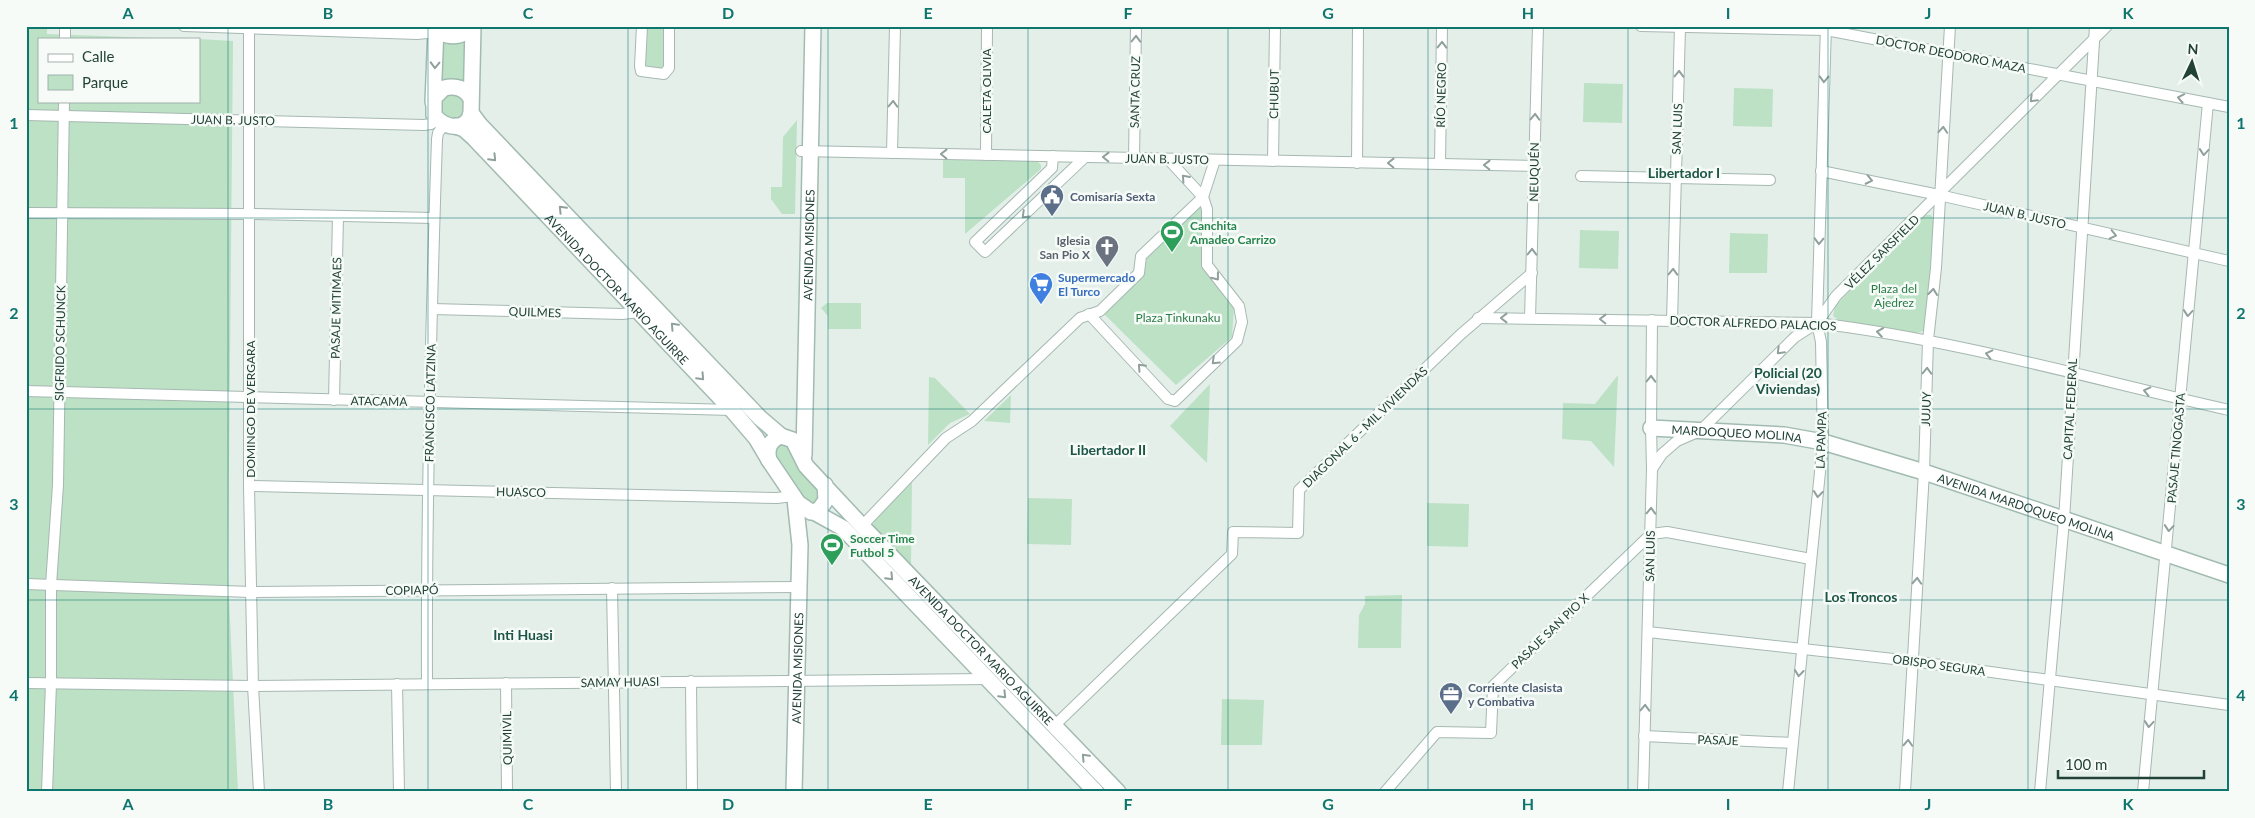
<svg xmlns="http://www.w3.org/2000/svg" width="2255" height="818" font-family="Lato,sans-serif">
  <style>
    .green { fill: #bce1c5 }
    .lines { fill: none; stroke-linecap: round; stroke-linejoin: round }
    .street-casing { stroke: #a6b8b1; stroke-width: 12 }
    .secondary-casing { stroke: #a2bbb1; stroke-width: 18 }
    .street { stroke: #fff; stroke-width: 10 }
    .secondary { stroke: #fff; stroke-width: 15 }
    .oneway { stroke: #90a09c }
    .grid { fill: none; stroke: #0f766e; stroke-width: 1; stroke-opacity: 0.55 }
    .labels { text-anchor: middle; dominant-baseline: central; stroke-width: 5; stroke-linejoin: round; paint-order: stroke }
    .street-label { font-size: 12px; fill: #224238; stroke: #f6fbf8 }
    .service-label { font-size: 12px; font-weight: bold; fill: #4e5e75; stroke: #f6fbf8; text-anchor: start }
    .leisure-label { font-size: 12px; font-weight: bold; fill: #27864d; stroke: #f6fbf8; text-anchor: start }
    .worship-label { font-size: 12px; font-weight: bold; fill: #5b616d; stroke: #f6fbf8; text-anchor: end }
    .shop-label { font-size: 12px; font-weight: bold; fill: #366cbe; stroke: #f6fbf8; text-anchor: start }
    .park-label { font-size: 12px; fill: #2a7b47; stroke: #f6fbf8 }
    .neighbourhood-label { font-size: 14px; font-weight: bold; fill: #1d5546; stroke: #f6fbf8 }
    .neatline { fill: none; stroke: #0f766e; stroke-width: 2 }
    .grid-label { font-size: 16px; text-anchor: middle; font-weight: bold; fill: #0f766e }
  </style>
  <rect width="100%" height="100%" fill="#e4efea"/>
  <!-- green -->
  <g class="green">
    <path d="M26,26H47V34L181,39H39V101H199V39L233,41L228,575L238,792H26Z"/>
    <path d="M645,26H666L664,65L660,69L647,68L643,64Z"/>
    <path d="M469,34L467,84L438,85L439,35Z"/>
    <path d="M1584,83L1623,84L1622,123L1583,122Z"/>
    <path d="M1734,88L1773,89L1772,127L1733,126Z"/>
    <circle cx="453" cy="106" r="13"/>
    <path d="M797,120L795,214H782L771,199V187H782L783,137Z"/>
    <path d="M943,160L1037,161L1041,165V169L965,234V178H943Z"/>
    <path d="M1199,207L1203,210V268L1234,308L1232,337L1176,385L1103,313L1143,275L1147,258Z"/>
    <path d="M1925,215H1931L1934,221L1926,326L1923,331L1917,333L1840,321L1833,316L1835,306Z"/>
    <path d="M1580,230L1619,231L1618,269L1579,268Z"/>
    <path d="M1730,233L1768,234L1767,273H1729Z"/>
    <path d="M827,303H861V329H828V316L821,308Z"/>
    <path d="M1618,375L1614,467L1591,441L1562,439L1563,403L1595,404Z"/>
    <path d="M929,377L935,378L970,414L950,423L928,445Z"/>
    <path d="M1210,384L1207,463L1170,426Z"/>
    <path d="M1011,395L1010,423L984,421Z"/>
    <path d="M787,442L808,481L819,490L820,502L808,507L775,458L776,446Z"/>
    <path d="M912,482L911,565L873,528L874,521Z"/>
    <path d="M1028,498L1072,499L1071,545L1027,544Z"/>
    <path d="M1427,503L1469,504L1468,547L1427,546Z"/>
    <path d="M1402,595L1401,648H1358L1359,615L1365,604V596Z"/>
    <path d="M1222,699L1264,700L1262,745H1221Z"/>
  </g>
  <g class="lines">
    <!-- street casing -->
    <g class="street-casing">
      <g id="street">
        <path d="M184,26L417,34L427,33L435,27"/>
        <path d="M249,26V486L253,686L259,792"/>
        <path d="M642,26L640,66L641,71L664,74L669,68V26"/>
        <path d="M1641,26L1826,30L2229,107"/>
        <path d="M65,39V26"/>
        <path d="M26,115L424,125L431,124L438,120"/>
        <path d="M801,151L1534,166"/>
        <path d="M892,153L895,26"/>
        <path d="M986,155L987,26"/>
        <path d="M1053,156L1052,168L975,242L985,252L1085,157"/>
        <path d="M1134,158L1136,26"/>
        <path d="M1273,161L1275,26"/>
        <path d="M1357,163L1358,26"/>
        <path d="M1440,164L1442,26"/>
        <path d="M1821,171L1939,195L2229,261"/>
        <path d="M1581,176L1770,180"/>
        <path d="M26,213L251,214L434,218"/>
        <path d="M432,309L622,314L639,312"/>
        <path d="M1089,314L1168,399L1175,401L1237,341L1242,322L1239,306L1207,265V209L1203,197L1168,159"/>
        <path d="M1478,318L1817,323C1956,340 2092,379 2229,410"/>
        <path d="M1530,318L1538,26"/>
        <path d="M1672,321L1680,27"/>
        <path d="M26,391L732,410"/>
        <path d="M334,400L338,216"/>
        <path d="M1652,469L1662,454L1677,441L1700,431L1795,337L1817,323L1836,296L2107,26"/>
        <path d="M249,486L777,498L793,496"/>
        <path d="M862,526L946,438L972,421L1080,318L1100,311L1139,273L1141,256L1203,197L1215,160"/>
        <path d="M26,584L251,592L798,587"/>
        <path d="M612,588L616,792"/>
        <path d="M1648,632L1912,661L2229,705"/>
        <path d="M691,681L692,792"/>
        <path d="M26,683L253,686L987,679"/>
        <path d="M506,683L507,792"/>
        <path d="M397,684L399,792"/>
        <path d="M427,684C426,502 431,321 437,139L438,133L444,125"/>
        <path d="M1055,725L1232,554L1233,532L1298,533L1299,490L1460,335L1532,273"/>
        <path d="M1644,736L1792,743"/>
        <path d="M47,792L51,683V585L58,485L64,101"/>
        <path d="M1385,792L1437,732L1491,733L1493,686L1651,534L1667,532L1811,559"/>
        <path d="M1643,792L1652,469L1651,428L1652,320"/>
        <path d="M1788,792L1823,442L1821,342L1817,323L1826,26"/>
        <path d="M1905,792L1924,472L1928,340L1936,268L1950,26"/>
        <path d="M2040,792L2064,520L2095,26"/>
        <path d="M2143,792L2208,103"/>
      </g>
    </g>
    <!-- secondary casing -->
    <g class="secondary-casing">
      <g id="secondary">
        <path d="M435,26C444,39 462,39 471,26"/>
        <path d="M471,99C466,88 456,85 444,88L434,98V115C443,128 467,133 471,113L473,26"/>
        <path d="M433,102L436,28"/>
        <path d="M471,113L480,125L760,418L781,436"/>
        <path id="s1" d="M456,126L464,129L474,138L732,410L756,438L769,460"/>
        <path id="s2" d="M1651,428L1784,435L1823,442L1924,472L2229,575"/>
        <path id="s3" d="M804,455L813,26"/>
        <path id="s4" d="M825,485L826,500L819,510L811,512L798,503L769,460C766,448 770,440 781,436L793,440L806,466L862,526L1118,792"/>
        <path d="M814,512L843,528L1096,792"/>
        <path id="s5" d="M794,792L800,545L795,499"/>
      </g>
    </g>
    <!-- street -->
    <use href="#street" class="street"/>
    <!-- secondary -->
    <use href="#secondary" class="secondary"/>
  </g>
  <!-- one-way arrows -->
  <defs><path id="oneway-chevron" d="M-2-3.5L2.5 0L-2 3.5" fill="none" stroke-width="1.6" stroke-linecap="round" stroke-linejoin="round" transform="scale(1.25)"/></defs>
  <g class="oneway">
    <use href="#oneway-chevron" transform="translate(1136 39) rotate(-89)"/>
    <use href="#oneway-chevron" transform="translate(1442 45) rotate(-89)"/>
    <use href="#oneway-chevron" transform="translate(435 65) rotate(92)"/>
    <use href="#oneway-chevron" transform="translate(1679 74) rotate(-89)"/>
    <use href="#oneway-chevron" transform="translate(1824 79) rotate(92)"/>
    <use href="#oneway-chevron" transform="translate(2181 98) rotate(-169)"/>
    <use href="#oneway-chevron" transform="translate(2033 99) rotate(135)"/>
    <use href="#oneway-chevron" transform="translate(893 104) rotate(-88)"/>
    <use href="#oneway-chevron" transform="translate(1535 117) rotate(-88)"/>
    <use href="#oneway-chevron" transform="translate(1943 130) rotate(-86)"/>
    <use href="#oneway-chevron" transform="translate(2204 152) rotate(95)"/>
    <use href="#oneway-chevron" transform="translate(944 154) rotate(-179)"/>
    <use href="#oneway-chevron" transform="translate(1106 157) rotate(-179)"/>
    <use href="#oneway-chevron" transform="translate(493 158) rotate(46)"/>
    <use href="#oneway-chevron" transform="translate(1391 163) rotate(-179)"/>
    <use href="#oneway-chevron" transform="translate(1487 165) rotate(-179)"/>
    <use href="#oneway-chevron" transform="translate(1185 178) rotate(-132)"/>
    <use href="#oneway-chevron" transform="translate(1869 180) rotate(12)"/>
    <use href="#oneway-chevron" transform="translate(562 209) rotate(-134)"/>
    <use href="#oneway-chevron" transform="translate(1025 215) rotate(136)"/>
    <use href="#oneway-chevron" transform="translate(2113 235) rotate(13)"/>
    <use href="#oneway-chevron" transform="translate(1819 241) rotate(92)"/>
    <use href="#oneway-chevron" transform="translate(1532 252) rotate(-89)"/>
    <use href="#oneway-chevron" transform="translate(1673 272) rotate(-88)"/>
    <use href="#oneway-chevron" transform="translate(1216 277) rotate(52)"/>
    <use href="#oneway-chevron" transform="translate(1933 292) rotate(-84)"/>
    <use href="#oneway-chevron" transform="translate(2188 313) rotate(95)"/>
    <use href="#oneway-chevron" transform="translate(1504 318) rotate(-180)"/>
    <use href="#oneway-chevron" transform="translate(1603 319) rotate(-179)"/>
    <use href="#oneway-chevron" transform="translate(674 326) rotate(-133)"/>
    <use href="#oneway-chevron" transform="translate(1880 332) rotate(-171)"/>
    <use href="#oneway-chevron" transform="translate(1780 351) rotate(135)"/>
    <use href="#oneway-chevron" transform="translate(1989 354) rotate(-167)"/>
    <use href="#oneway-chevron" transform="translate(1215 361) rotate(136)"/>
    <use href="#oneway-chevron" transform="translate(1141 367) rotate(-133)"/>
    <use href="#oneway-chevron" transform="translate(1927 371) rotate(-88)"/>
    <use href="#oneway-chevron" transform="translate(701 377) rotate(47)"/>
    <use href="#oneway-chevron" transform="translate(1651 379) rotate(-89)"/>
    <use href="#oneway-chevron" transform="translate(2147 391) rotate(-167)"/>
    <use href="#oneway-chevron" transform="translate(1818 494) rotate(96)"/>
    <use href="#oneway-chevron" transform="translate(1651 511) rotate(-88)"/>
    <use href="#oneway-chevron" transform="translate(2169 528) rotate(95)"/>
    <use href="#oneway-chevron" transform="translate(890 577) rotate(46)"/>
    <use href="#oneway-chevron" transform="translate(1917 581) rotate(-87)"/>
    <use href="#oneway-chevron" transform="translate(1799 673) rotate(96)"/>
    <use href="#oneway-chevron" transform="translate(1003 695) rotate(46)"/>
    <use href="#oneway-chevron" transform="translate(1645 708) rotate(-88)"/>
    <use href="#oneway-chevron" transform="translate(2149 724) rotate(95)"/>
    <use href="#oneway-chevron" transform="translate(1908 743) rotate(-87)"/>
    <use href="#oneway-chevron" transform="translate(1085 757) rotate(-134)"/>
  </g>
  <!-- grid -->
  <path class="grid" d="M228,26V792M428,26V792M628,26V792M828,26V792M1028,26V792M1228,26V792M1428,26V792M1628,26V792M1828,26V792M2028,26V792M26,218H2229M26,409H2229M26,600H2229"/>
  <!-- icons -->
  <defs>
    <g id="civic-pin" transform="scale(1.25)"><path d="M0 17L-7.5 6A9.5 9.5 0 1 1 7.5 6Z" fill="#5c6f8a" stroke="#f6fbf8"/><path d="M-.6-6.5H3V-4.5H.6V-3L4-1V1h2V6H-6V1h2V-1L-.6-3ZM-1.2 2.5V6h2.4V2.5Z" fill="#fff"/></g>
    <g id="stadium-pin" transform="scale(1.25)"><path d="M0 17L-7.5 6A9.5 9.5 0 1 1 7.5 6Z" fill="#2e9e5b" stroke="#f6fbf8"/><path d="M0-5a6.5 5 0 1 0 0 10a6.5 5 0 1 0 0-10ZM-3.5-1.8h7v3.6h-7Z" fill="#fff"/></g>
    <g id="church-pin" transform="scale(1.25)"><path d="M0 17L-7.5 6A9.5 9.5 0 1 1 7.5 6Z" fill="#6b7280" stroke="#f6fbf8"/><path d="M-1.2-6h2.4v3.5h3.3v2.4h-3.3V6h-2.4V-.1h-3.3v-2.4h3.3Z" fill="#fff"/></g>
    <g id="supermarket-pin" transform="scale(1.25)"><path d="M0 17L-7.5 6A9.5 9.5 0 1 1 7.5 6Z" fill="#3f7fe0" stroke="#f6fbf8"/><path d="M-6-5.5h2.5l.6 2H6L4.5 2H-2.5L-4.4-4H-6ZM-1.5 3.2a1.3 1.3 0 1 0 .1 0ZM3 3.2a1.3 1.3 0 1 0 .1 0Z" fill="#fff"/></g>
    <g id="office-pin" transform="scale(1.25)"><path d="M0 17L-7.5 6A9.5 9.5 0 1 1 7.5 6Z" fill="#5c6f8a" stroke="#f6fbf8"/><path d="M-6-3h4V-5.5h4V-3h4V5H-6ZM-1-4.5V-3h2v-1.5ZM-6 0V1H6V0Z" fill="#fff"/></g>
  </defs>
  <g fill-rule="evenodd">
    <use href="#civic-pin" x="1052" y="196"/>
    <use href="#stadium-pin" x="1172" y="232"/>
    <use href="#church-pin" x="1107" y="247"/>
    <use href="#supermarket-pin" x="1041" y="284"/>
    <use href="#stadium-pin" x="832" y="545"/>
    <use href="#office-pin" x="1451" y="694"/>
  </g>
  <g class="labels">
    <!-- street labels -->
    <g class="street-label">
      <text transform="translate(1951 54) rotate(11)">DOCTOR DEODORO MAZA</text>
      <text transform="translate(986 91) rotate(-90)">CALETA OLIVIA</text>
      <text transform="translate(1135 92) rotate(-89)">SANTA CRUZ</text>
      <text transform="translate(1274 94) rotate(-89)">CHUBUT</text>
      <text transform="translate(1441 95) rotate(-89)">RÍO NEGRO</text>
      <text transform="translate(233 120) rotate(1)">JUAN B. JUSTO</text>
      <text transform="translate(1677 129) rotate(-88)">SAN LUIS</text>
      <text transform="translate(1167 159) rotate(1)">JUAN B. JUSTO</text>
      <text transform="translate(1534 172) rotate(-89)">NEUQUÉN</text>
      <text transform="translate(2025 215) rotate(13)">JUAN B. JUSTO</text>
      <text stroke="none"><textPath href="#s3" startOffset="210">AVENIDA MISIONES</textPath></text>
      <text transform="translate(1882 252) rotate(-45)">VÉLEZ SARSFIELD</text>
      <text stroke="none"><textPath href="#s1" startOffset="230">AVENIDA DOCTOR MARIO AGUIRRE</textPath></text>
      <text transform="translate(336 308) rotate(-89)">PASAJE MITIMAES</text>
      <text transform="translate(535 312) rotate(2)">QUILMES</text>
      <text transform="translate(1753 323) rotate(2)">DOCTOR ALFREDO PALACIOS</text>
      <text transform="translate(60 343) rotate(-89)">SIGFRIDO SCHUNCK</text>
      <text transform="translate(379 401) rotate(1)">ATACAMA</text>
      <text transform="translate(430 403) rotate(-89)">FRANCISCO LATZINA</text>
      <text transform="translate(250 409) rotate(-90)">DOMINGO DE VERGARA</text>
      <text transform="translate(1926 409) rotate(-88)">JUJUY</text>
      <text transform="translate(2070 409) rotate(-87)">CAPITAL FEDERAL</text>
      <text transform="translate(1365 427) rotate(-44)">DIAGONAL 6 - MIL VIVIENDAS</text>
      <text stroke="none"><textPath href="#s2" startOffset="86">MARDOQUEO MOLINA</textPath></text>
      <text transform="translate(1821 440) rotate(-88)">LA PAMPA</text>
      <text transform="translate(2176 448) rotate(-85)">PASAJE TINOGASTA</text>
      <text transform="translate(521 492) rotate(1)">HUASCO</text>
      <text stroke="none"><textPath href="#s2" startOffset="386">AVENIDA MARDOQUEO MOLINA</textPath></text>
      <text transform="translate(1650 556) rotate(-89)">SAN LUIS</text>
      <text transform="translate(412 590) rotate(-1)">COPIAPÓ</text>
      <text transform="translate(1550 631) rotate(-44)">PASAJE SAN PIO X</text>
      <text stroke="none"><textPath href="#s4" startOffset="429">AVENIDA DOCTOR MARIO AGUIRRE</textPath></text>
      <text transform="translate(1939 665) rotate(8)">OBISPO SEGURA</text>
      <text stroke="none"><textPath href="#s5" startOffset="124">AVENIDA MISIONES</textPath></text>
      <text transform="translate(620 682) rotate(-1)">SAMAY HUASI</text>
      <text transform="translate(507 738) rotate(-91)">QUIMIVIL</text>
      <text transform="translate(1718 740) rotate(2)">PASAJE</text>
    </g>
    <!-- service labels -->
    <g class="service-label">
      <text x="1070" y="196">Comisaría Sexta</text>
      <text x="1468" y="687">Corriente Clasista<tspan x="1468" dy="14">y Combativa</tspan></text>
    </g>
    <!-- leisure labels -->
    <g class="leisure-label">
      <text x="1190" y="225">Canchita<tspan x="1190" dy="14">Amadeo Carrizo</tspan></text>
      <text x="850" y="538">Soccer Time<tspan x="850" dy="14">Futbol 5</tspan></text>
    </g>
    <!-- worship labels -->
    <g class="worship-label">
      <text x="1090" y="240">Iglesia<tspan x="1090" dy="14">San Pio X</tspan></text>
    </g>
    <!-- shop labels -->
    <g class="shop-label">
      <text x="1058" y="277">Supermercado<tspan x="1058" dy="14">El Turco</tspan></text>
    </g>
    <!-- park labels -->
    <g class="park-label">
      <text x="1894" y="288">Plaza del<tspan x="1894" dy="14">Ajedrez</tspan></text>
      <text x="1178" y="317">Plaza Tinkunaku</text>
    </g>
    <!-- neighbourhood labels -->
    <g class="neighbourhood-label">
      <text x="1684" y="172">Libertador I</text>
      <text x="1788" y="372">Policial (20<tspan x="1788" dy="16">Viviendas)</tspan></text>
      <text x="1108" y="449">Libertador II</text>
      <text x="1861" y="596">Los Troncos</text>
      <text x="523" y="634">Inti Huasi</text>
    </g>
  </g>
  <!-- border -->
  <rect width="2255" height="818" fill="none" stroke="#f6fbf8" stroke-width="55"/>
  <!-- legend -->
  <rect x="38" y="38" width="162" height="65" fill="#f6fbf8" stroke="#a1b1ab"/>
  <rect x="48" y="54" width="25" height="8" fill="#ffffff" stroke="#a1b1ab"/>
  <text x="82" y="62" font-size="15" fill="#224238">Calle</text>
  <rect x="48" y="75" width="25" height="15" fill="#bce1c5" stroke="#a1b1ab"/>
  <text x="82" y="88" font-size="15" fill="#224238">Parque</text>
  <!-- north arrow -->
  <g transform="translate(2192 62) rotate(4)" stroke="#f6fbf8" stroke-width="4" paint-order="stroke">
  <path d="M0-4L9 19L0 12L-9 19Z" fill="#224238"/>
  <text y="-8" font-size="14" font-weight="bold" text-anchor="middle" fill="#224238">N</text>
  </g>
  <!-- scale -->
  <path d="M2058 770v8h146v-8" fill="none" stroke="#224238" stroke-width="2.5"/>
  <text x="2065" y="770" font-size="15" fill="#224238" stroke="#f6fbf8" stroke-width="4" paint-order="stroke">100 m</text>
  <rect x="28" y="28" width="2200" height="762" class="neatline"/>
  <g class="grid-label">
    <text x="128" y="19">A</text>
    <text x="328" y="19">B</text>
    <text x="528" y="19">C</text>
    <text x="728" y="19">D</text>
    <text x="928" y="19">E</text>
    <text x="1128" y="19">F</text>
    <text x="1328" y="19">G</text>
    <text x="1528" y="19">H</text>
    <text x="1728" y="19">I</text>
    <text x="1928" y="19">J</text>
    <text x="2128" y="19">K</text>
    <text x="14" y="129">1</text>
    <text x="2241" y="129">1</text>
    <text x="14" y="319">2</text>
    <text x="2241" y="319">2</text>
    <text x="14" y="510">3</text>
    <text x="2241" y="510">3</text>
    <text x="14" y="701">4</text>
    <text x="2241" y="701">4</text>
    <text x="128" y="810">A</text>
    <text x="328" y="810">B</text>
    <text x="528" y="810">C</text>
    <text x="728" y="810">D</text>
    <text x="928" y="810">E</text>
    <text x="1128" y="810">F</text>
    <text x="1328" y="810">G</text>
    <text x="1528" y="810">H</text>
    <text x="1728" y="810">I</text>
    <text x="1928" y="810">J</text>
    <text x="2128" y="810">K</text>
  </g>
</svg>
